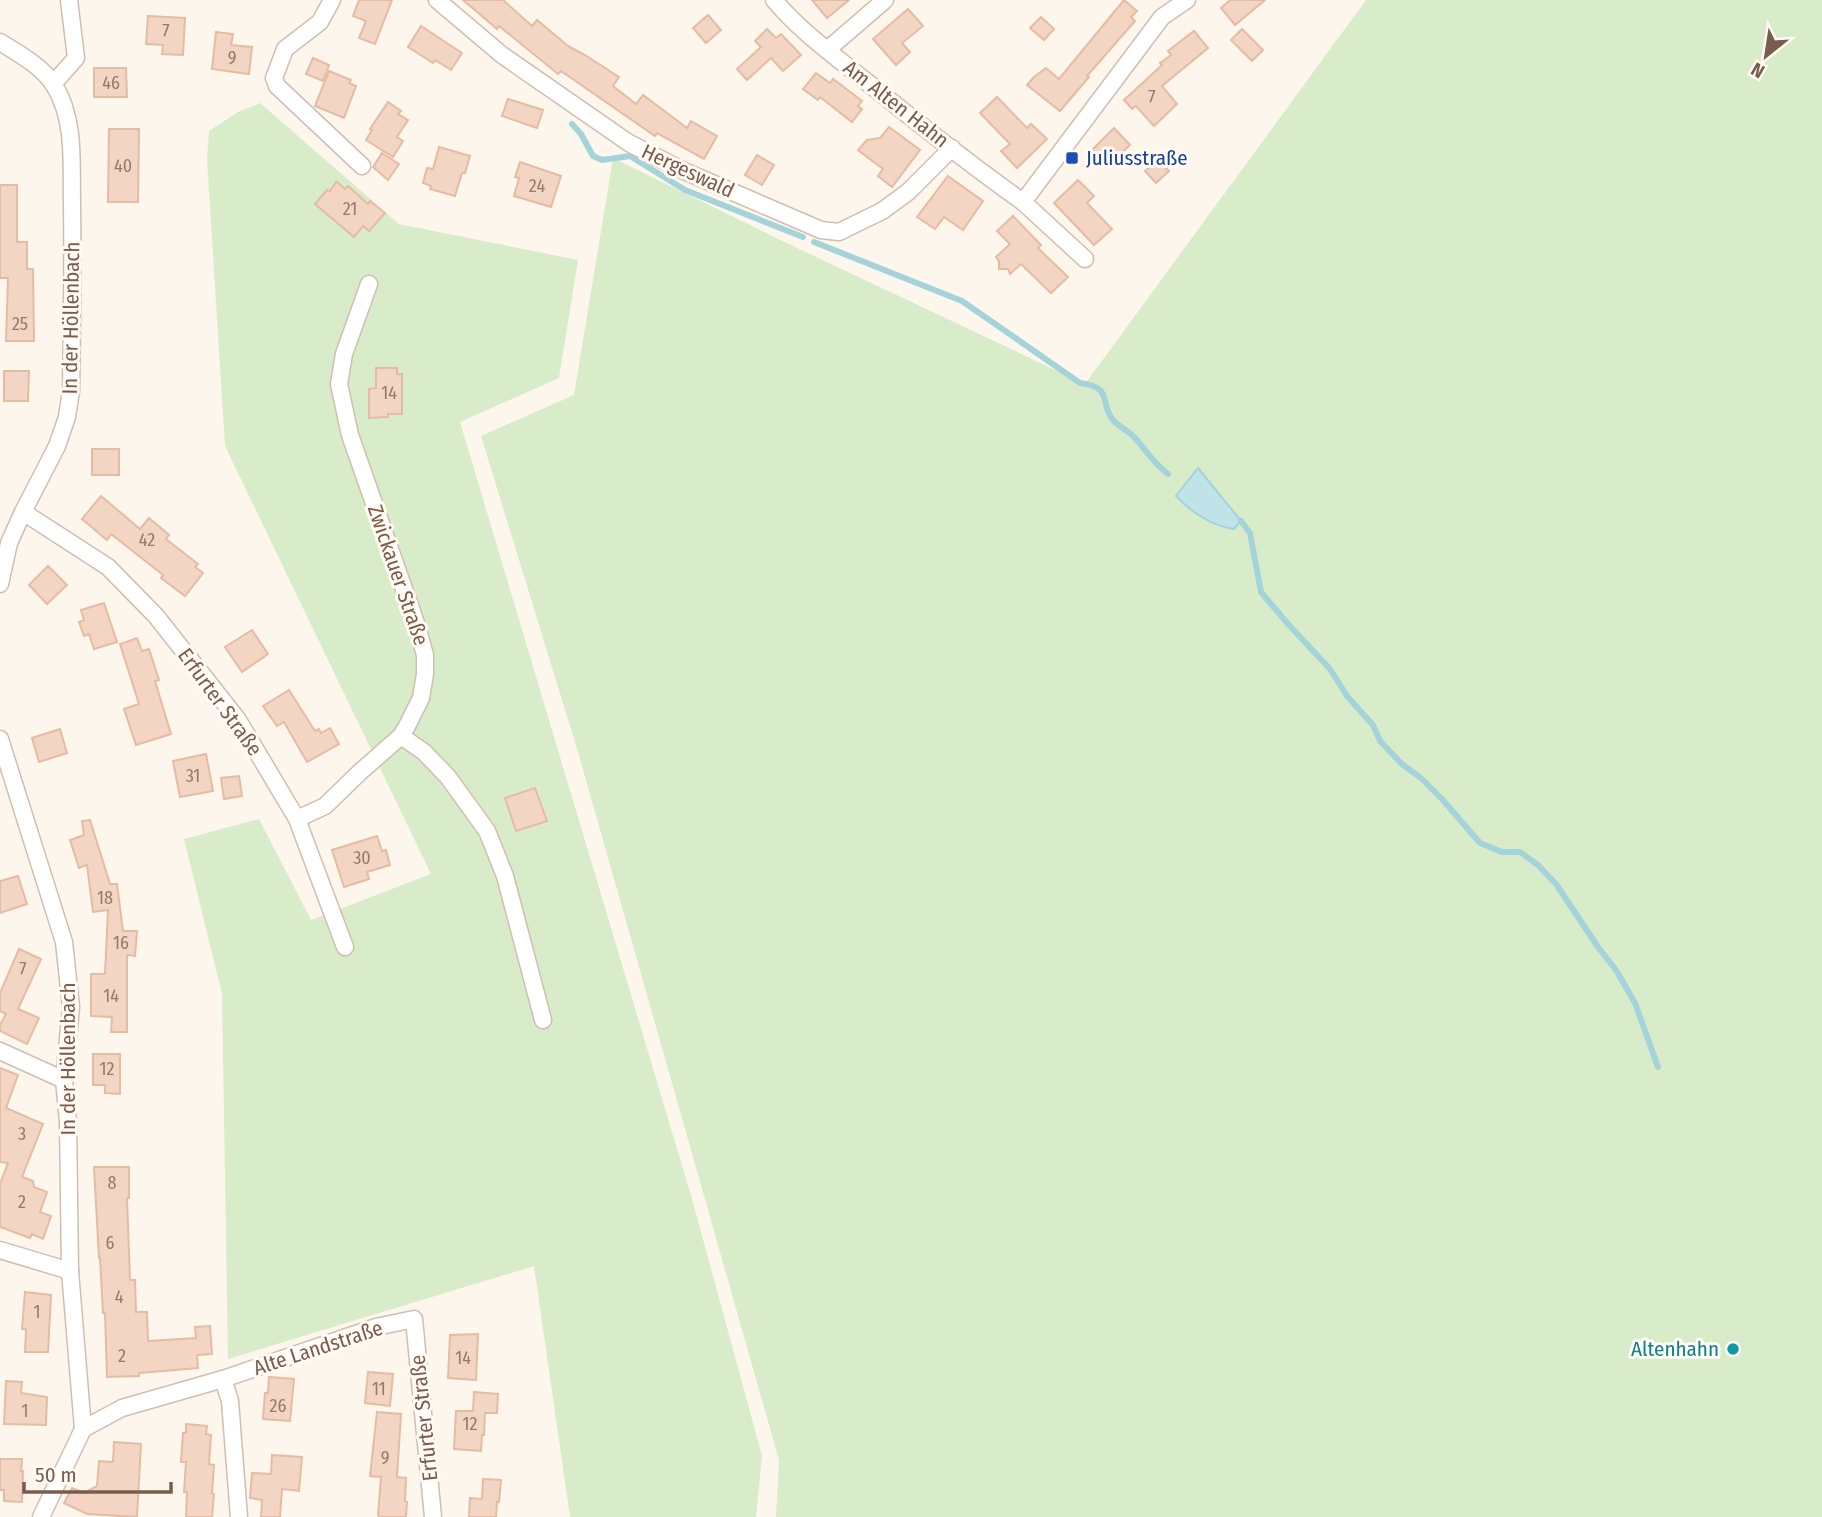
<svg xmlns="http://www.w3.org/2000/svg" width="1822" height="1517" font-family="'Fira Sans Condensed',sans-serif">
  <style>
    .green { fill: #d8ecc9 }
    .water { fill: #bfe3e8; stroke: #a5d3da; stroke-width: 2 }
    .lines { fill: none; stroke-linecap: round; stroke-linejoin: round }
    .stream { stroke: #a5d3da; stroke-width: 6 }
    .building { fill: #f3d5c3; stroke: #e6bba3; stroke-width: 2 }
    .minor-casing { stroke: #d1beb0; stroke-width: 19 }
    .minor { stroke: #fff; stroke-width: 16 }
    .transit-dot { fill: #1a4fb4; stroke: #fffaf3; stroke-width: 2.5 }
    .culture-dot { fill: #0f9aa8; stroke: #fffaf3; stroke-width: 2.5 }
    .labels { text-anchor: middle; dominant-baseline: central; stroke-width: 6; stroke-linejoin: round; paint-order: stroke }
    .number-label { font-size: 18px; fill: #987a6a }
    .street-label { font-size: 21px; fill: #7a5c4d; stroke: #fffaf3 }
    .transit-label { font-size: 21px; fill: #164399; stroke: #fffaf3; text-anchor: start }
    .culture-label { font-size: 21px; fill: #0d838f; stroke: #fffaf3; text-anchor: end }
  </style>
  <rect width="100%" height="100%" fill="#fdf6ec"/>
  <!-- green -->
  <g class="green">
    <path d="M1366,0H1822V1517H776L779,1460L578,752L481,436L574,395L613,158L797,248L1085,384Z"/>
    <path d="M260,103L399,224L578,260L559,378L460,422L692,1199L762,1456L756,1517H570L534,1266L228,1359L222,994L184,839L259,819L311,920L431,874L225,446L207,159L209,131L238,112Z"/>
  </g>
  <!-- water -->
  <path class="water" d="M1198,468L1241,521L1234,529C1212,526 1191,512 1176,496Z"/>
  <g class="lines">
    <!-- stream -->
    <g class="stream">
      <path d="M572,124L581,134L593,156L602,160L630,156L685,190L803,237"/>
      <path d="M814,242L962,301L1080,383C1114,387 1099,403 1113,420C1119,427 1129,431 1135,438C1147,451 1153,463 1168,474"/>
      <path d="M1241,521L1250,533L1261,592L1288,624L1330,669L1347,696L1373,725L1380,741L1402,764L1421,778L1442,799L1480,843L1502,852H1520L1538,865L1556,884L1598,947L1616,970L1635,1003L1658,1067"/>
    </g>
  </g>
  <!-- building -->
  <g class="building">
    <path d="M359,0H392L375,44L359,38L366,21L353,16Z"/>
    <path d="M463,0H503L532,26L537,20L568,46L585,55L619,77L613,86L636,104L643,95L687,128L691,121L717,136L704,159L657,133L655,136L561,71L558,74L499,26L497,29Z"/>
    <path d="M812,0H849L827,18Z"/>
    <path d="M1124,0L1137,11L1131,17L1135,21L1087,76L1089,77L1060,111L1027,85L1034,77L1046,68L1059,79Z"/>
    <path d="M1230,0H1265L1235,25L1221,8Z"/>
    <path d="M908,9L923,26L902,43L910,52L896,65L873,39Z"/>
    <path d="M708,15L721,30L706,43L693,28Z"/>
    <path d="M148,16L185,18L183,55L162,54L163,45L146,44Z"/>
    <path d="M1041,17L1054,29L1044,40L1030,28Z"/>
    <path d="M421,26L462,53L451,70L435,60L433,63L408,47Z"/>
    <path d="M767,29L776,38L781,34L801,55L783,71L771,58L747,80L737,69L761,47L755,41Z"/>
    <path d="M1242,29L1263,50L1252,61L1231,40Z"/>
    <path d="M1194,31L1208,48L1162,86L1177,104L1154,126L1136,106L1132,109L1124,100L1162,65L1160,63L1171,55L1168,51Z"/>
    <path d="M216,32L233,34L231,45L252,47L249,74L212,69Z"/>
    <path d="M313,58L329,65L323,81L306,74Z"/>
    <path d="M94,68H126L127,97H94Z"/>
    <path d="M329,71L351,80L349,83L356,86L344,118L315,106Z"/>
    <path d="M816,73L830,83L833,79L862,101L858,106L862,109L852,122L820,97L818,100L803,89Z"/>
    <path d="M997,97L1027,128L1031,124L1047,139L1017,168L1001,151L1010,144L980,113Z"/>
    <path d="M508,99L543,110L537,128L502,116Z"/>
    <path d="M388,102L401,111L398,114L408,120L397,137L403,141L393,157L366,140L372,130L370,129Z"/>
    <path d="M889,127L920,150L892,187L878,176L883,169L858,150L867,140L880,138Z"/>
    <path d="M1114,128L1130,145L1106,167L1091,151Z"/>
    <path d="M109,129H139L138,202H108Z"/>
    <path d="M439,147L470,156L465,173H462L455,196L430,189L431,186L423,183L427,168L433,169Z"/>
    <path d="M382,153L399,164L388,180L373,167Z"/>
    <path d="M757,155L774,165L762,185L745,175Z"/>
    <path d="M1158,160L1169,171L1156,183L1145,171Z"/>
    <path d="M520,162L561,176L551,207L514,196L519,178L515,177Z"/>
    <path d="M948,176L983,201L963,230L944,217L935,229L917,217Z"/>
    <path d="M1078,180L1094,196L1087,203L1112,229L1094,245L1054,203Z"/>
    <path d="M336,182H337L345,189L348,186L368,204L370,201L385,213L369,231L363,226L354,237L315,204L327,190L330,191Z"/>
    <path d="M0,185H17V242H27V269H33L34,341H6L8,278H0Z"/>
    <path d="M1013,216L1041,245L1038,248L1068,277L1051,293L1021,264L1010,274L1008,269H999V261L996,257L1010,244L997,231Z"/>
    <path d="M376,368H397V374H402V414H388V417L369,418V389L376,388Z"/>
    <path d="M4,371H29L28,401H4Z"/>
    <rect x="92" y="449" width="27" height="26"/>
    <path d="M101,496L140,529L149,518L169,535L166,539L198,564L195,567L203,573L185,596L161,578L163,575L111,534L107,540L82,519Z"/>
    <path d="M48,566L67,585L47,604L29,585Z"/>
    <path d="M104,603L117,642L94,649L89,634L84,636L79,622L84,620L81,610Z"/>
    <path d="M252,630L268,654L242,672L225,647Z"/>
    <path d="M137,638L142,651L149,649L159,680L155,681L171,734L136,745L124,709L139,704L120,644Z"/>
    <path d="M289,690L315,731L319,729L321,733L330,728L339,744L307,762L284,722L277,726L263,706Z"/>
    <path d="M60,729L67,753L39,762L32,738Z"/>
    <path d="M206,754L213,791L180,797L173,761Z"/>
    <path d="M239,776L242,796L224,799L221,778Z"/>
    <path d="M535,788L547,821L516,831L505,798Z"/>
    <path d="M90,820L110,884H117L123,931H137L135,956L127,955V1032H111L112,1017L91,1016V974H105L108,910L93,912L87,865L79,868L70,840L84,835L82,821Z"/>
    <path d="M377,836L382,851L386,850L390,865L367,872L369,879L344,887L332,850Z"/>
    <path d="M18,876L27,904L0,913V881Z"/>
    <path d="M19,949L41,959L18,1009L39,1018L27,1044L0,1031V1025L6,1014L0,1011V993Z"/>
    <path d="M93,1054H120V1094L105,1093V1085H93Z"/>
    <path d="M0,1068L18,1075L6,1108L43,1124L22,1177L33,1181L34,1187L47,1192L40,1212L51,1216L43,1239L32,1234L30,1238L0,1227V1184L8,1163L0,1162Z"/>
    <path d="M94,1167H129V1198H127L130,1280H135L136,1312H147L148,1341L196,1338L195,1327L210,1326L212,1354L197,1355L198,1368L139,1373V1376L107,1377L105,1313H103L100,1258H99Z"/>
    <path d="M25,1292L51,1295L48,1352H25L26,1329H22Z"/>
    <path d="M478,1334L476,1380L448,1378L450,1335Z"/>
    <path d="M368,1372L393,1374L390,1406L365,1403Z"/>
    <path d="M269,1377L294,1379L290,1421L263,1419L265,1393H268Z"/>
    <path d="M6,1381L22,1382L21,1393L47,1397L46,1425L4,1424Z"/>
    <path d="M474,1392L498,1394L497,1413H485L484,1435H482L481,1451L454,1449L456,1411H473Z"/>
    <path d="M377,1412L401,1414L397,1477L406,1478L405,1501L407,1502L406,1517H379L378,1515L381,1477L370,1476Z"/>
    <path d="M186,1424L207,1426L206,1434L211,1435L209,1464L214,1465L212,1493L214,1494L212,1517H186L187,1492H184L186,1462H181L183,1433H186Z"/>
    <path d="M114,1442L141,1444L137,1517L87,1514L64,1503L72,1488L84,1493L97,1486L99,1461L113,1462Z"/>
    <path d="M272,1455L302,1457L299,1491L282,1489L280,1517H261L262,1500L250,1498L252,1473L271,1474Z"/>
    <path d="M0,1459H22L21,1471H23L22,1502L4,1501V1490H0Z"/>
    <path d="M483,1479L501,1480L499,1502H497L496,1517H469L470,1498L482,1499Z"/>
  </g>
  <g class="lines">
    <!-- minor casing -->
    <g class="minor-casing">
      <g id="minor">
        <path d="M332,0L320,22L285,49L274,78L277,86L362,166"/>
        <path d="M437,0L502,55L629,143L684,171L821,230L839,232L882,211L908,192L952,148"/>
        <path d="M774,0C799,30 832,54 862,78C915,121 968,163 1023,202"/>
        <path d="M0,42C18,53 43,67 54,85C76,120 71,165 72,205C73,267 72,329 71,391L67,417L57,446L23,512L9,543L0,584"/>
        <path d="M827,50L885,0"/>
        <path d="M53,84L76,58L69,0"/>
        <path d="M1085,259L1023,202L1162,17L1187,0"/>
        <path d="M23,512L108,567L156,616L238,720L297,819L345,947"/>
        <path d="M401,736L424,752L448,777L487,831L505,876L543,1020"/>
        <path d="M0,739L64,942L71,1007L64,1080L68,1122L70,1271L83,1429"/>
        <path d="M297,819L325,806L360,772L401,736L407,726L421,698L425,674V655L417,626L350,435L339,384L344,354L369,284"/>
        <path d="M0,1051L64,1080"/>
        <path d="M0,1250L70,1271"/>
        <path d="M223,1379L230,1401L239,1517"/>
        <path d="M83,1429L122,1408L223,1379L376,1327L414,1319L433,1517"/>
        <path d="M41,1517L83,1429"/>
      </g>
    </g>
    <!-- minor -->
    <use href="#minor" class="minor"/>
  </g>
  <!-- markers -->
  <rect class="transit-dot" x="1065" y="151" width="14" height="14" rx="3.5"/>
  <circle class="culture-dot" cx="1733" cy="1349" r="7"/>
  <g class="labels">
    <!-- number labels -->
    <g class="number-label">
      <text x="166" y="31">7</text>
      <text x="232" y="58">9</text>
      <text x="111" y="83">46</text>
      <text x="1152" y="97">7</text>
      <text x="123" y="166">40</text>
      <text x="537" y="186">24</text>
      <text x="350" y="209">21</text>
      <text x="20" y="324">25</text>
      <text x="389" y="393">14</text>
      <text x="147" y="540">42</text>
      <text x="193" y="776">31</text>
      <text x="362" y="858">30</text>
      <text x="105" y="898">18</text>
      <text x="121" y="943">16</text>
      <text x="23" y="969">7</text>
      <text x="111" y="996">14</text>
      <text x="107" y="1069">12</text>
      <text x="22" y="1134">3</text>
      <text x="112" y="1183">8</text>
      <text x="22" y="1202">2</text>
      <text x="110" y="1243">6</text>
      <text x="119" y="1297">4</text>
      <text x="37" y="1312">1</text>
      <text x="122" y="1356">2</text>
      <text x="463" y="1358">14</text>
      <text x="379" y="1389">11</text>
      <text x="278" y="1406">26</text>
      <text x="25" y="1411">1</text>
      <text x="470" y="1424">12</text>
      <text x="385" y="1458">9</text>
    </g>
    <!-- street labels -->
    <g class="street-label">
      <text transform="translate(896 104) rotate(38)">Am Alten Hahn</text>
      <text transform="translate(688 171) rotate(25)">Hergeswald</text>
      <text transform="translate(71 318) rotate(-89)">In der Höllenbach</text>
      <text transform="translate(398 575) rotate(71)">Zwickauer Straße</text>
      <text transform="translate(220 702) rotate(54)">Erfurter Straße</text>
      <text transform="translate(68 1059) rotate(-90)">In der Höllenbach</text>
      <text transform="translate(318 1348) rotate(-18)">Alte Landstraße</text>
      <text transform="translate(424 1418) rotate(-96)">Erfurter Straße</text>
    </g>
    <!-- transit labels -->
    <g class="transit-label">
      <text x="1086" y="158">Juliusstraße</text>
    </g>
    <!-- culture labels -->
    <g class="culture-label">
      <text x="1719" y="1349">Altenhahn</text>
    </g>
  </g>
  <!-- north arrow -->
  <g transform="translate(1766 56) rotate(210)" stroke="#fffaf3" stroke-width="5" paint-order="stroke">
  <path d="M0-5L12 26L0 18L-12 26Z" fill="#7a5c4d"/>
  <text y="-10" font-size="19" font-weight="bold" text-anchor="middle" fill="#7a5c4d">N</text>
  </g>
  <!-- scale -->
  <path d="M24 1482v10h147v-10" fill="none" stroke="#7a5c4d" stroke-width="3.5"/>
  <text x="35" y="1482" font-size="21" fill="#7a5c4d" stroke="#fffaf3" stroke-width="5" paint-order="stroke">50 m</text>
</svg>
